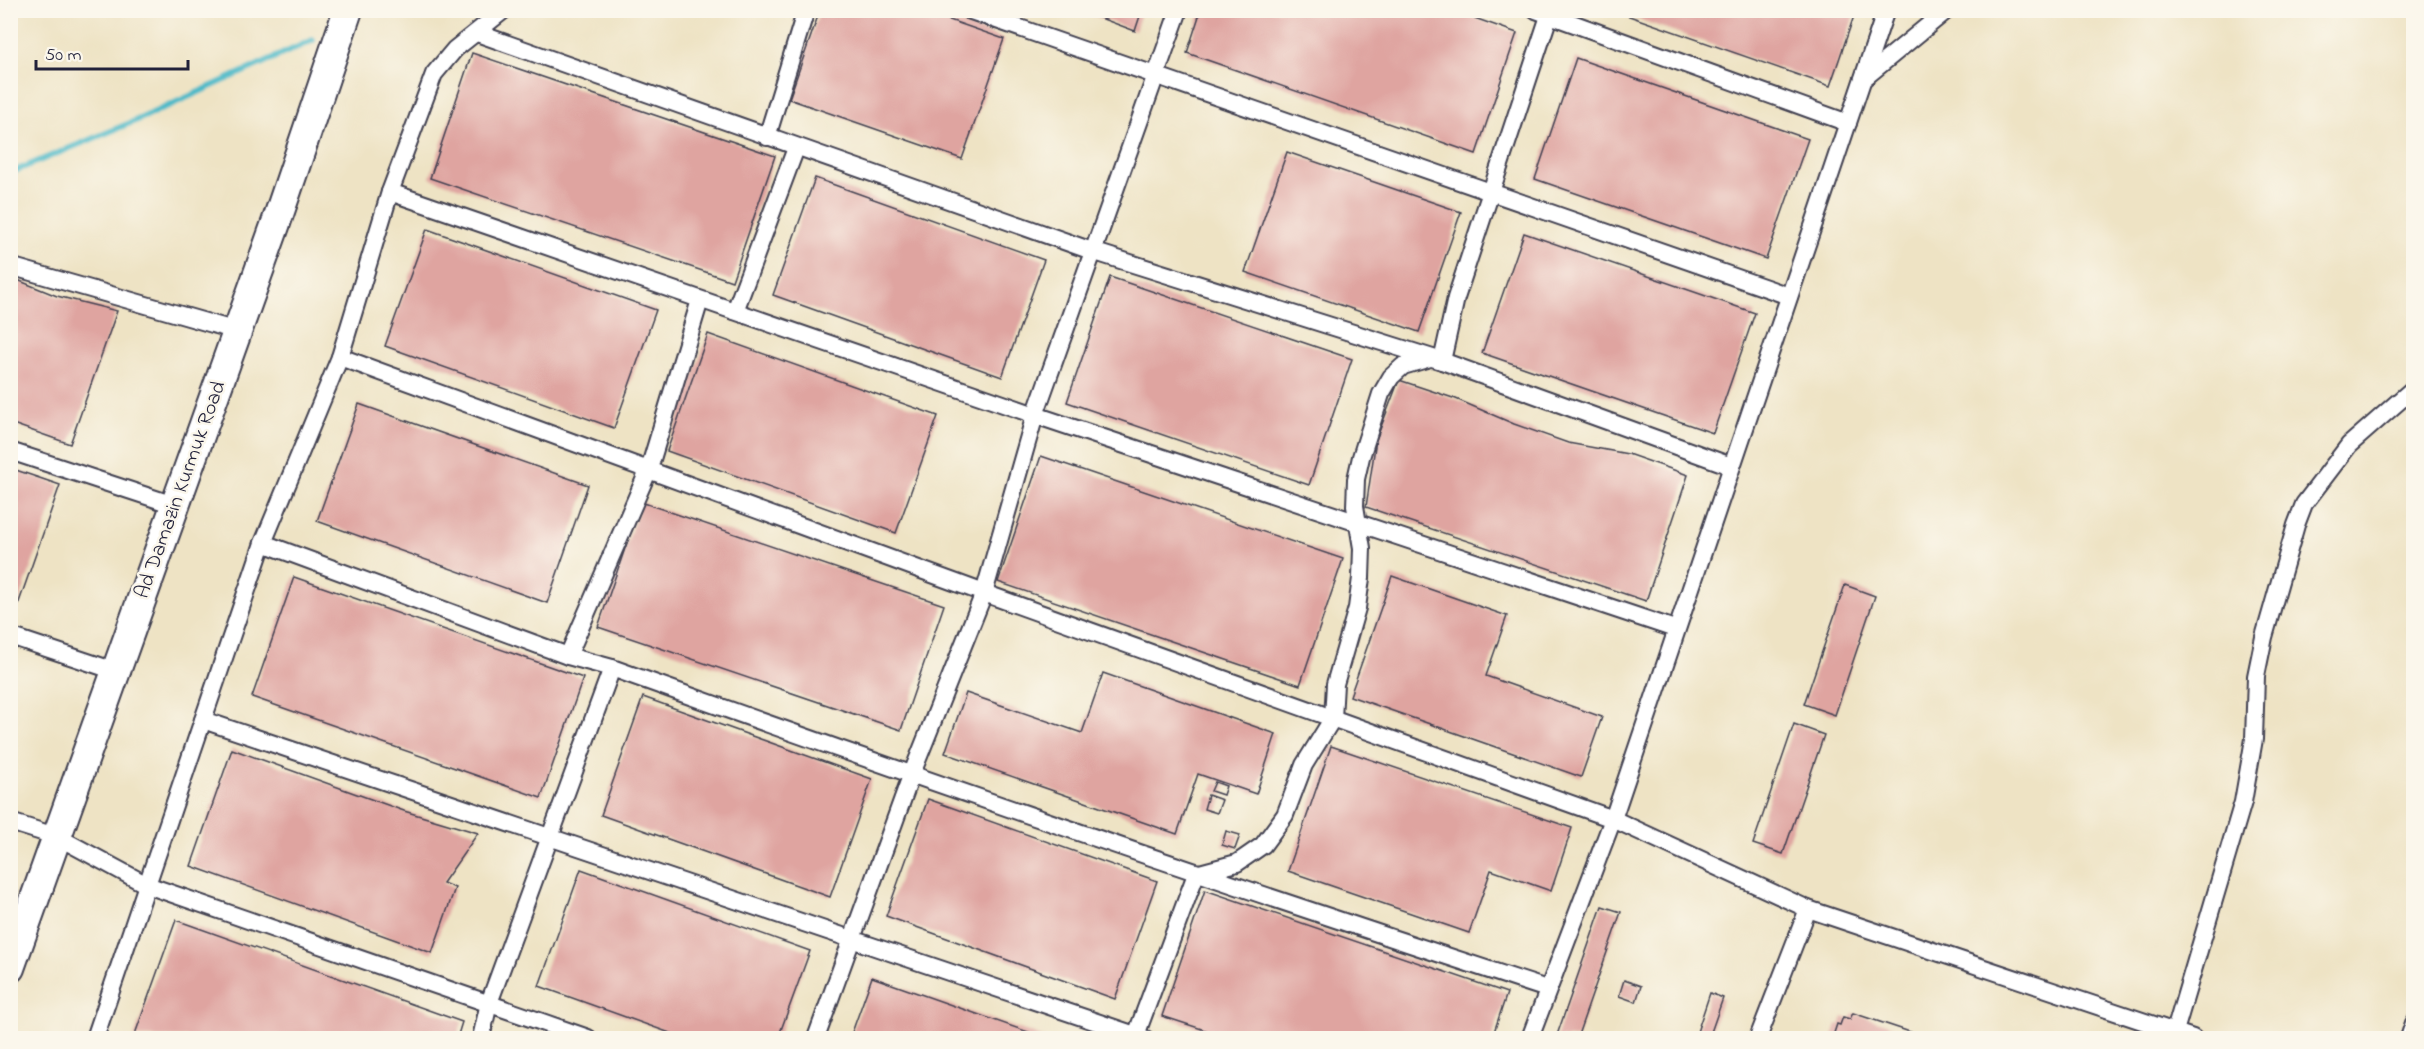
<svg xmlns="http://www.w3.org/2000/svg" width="2424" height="1049" font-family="'Indie Flower',sans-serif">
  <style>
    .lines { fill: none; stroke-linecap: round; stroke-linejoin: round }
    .stream { stroke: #4dbac8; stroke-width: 6 }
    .building { fill: #dfa4a0 }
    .street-casing { stroke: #413f50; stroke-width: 20 }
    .highway-casing { stroke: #413f50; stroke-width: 32 }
    .street { stroke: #fff; stroke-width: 16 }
    .highway { stroke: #fff; stroke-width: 28 }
    .labels { text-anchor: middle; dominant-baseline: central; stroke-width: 5; stroke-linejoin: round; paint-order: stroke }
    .street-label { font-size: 21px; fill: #22223b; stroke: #fbf7ec }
  </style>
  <rect width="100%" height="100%" fill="#fbf7ec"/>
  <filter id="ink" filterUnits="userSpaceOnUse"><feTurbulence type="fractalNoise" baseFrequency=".0167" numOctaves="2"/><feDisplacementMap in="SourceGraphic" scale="12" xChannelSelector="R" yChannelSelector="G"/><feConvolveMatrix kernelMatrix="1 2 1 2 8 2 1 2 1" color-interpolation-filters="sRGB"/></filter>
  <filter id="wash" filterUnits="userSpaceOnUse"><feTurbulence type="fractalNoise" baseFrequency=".008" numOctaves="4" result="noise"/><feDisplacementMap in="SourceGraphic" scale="24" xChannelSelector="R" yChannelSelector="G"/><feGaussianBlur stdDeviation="1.35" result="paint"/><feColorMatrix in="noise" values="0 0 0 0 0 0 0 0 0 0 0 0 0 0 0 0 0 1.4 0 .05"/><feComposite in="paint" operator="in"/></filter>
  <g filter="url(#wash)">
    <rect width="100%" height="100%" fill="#eee3c4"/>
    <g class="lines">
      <!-- stream -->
      <g class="stream">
        <path d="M371,12L373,10"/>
        <path d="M10,173L135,121L313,40"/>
      </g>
    </g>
    <g id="blocks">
      <!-- building -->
      <g class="building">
        <path d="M820,10H921L1004,39L962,159L789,99Z"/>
        <path d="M1079,10H1142L1135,31Z"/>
        <path d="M1201,10H1452L1517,33L1476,154L1187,53Z"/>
        <path d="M1612,10H1856L1830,86Z"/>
        <path d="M472,53L775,156L732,281L430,178Z"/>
        <path d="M1576,58L1808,139L1766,259L1535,179Z"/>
        <path d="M1287,152L1461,212L1419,332L1245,272Z"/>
        <path d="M815,178L1044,260L1002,377L773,295Z"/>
        <path d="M427,229L656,310L614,428L385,346Z"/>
        <path d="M1524,233L1755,313L1713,433L1482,353Z"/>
        <path d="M10,277L57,296L117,311L70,444L10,423Z"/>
        <path d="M1110,277L1352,359L1309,485L1067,402Z"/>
        <path d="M708,334L938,416L896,533L667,451Z"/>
        <path d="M1399,380L1456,399L1514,424L1568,443L1628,454L1688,475L1646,601L1366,507L1376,440Z"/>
        <path d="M359,404L588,485L547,603L317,521Z"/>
        <path d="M1041,456L1343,559L1300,685L998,582Z"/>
        <path d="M10,468L60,485L18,605L10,603Z"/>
        <path d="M641,502L944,605L901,730L598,627Z"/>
        <path d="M1392,576L1507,616L1486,676L1602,717L1581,777L1350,696Z"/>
        <path d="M294,577L583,678L541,798L252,697Z"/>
        <path d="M1845,585L1875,596L1835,715L1804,704Z"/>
        <path d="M1103,673L1276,734L1256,794L1198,774L1177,834L945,753L966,693L1082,733Z"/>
        <path d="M643,697L872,779L830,897L601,815Z"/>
        <path d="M1794,724L1824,735L1783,854L1753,844Z"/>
        <path d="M1331,746L1572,828L1551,891L1491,870L1469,933L1288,871Z"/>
        <path d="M232,749L404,811L478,833L443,883L455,888L432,953L191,866Z"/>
        <path d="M1215,782L1226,786L1223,795L1211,791Z"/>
        <path d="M1208,795L1222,800L1217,813L1204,809Z"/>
        <path d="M928,799L1157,881L1115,999L886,916Z"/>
        <path d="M1226,831L1240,835L1235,849L1222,845Z"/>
        <path d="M581,869L810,951L778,1038H684L539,986Z"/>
        <path d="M1205,890L1507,993L1492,1038H1229L1162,1016Z"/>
        <path d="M1602,906L1621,912L1577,1038H1556Z"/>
        <path d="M176,920L462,1022L457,1038L134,1037Z"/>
        <path d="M872,977L1045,1038H850Z"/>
        <path d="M1624,980L1641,986L1636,1002L1619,996Z"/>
        <path d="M1710,993L1723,998L1709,1038H1695Z"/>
        <path d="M1853,1013L1922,1036L1921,1038H1840L1833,1036L1837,1024L1840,1025L1843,1017L1850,1019Z"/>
      </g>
    </g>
  </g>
  <g filter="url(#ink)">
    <use href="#blocks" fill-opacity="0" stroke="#413f50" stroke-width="1.5"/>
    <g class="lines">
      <!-- street casing -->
      <g class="street-casing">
        <g id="street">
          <path d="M968,10L1789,296"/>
          <path d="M1536,10L1848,123"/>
          <path d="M477,33L1092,251L1442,361L1731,466"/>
          <path d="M1863,79L1947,10"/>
          <path d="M767,137L806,10"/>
          <path d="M390,192L1035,415L1675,629"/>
          <path d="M10,266L237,331"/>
          <path d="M735,311L796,148"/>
          <path d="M340,357L984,593L1613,819L1808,909L2193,1038"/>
          <path d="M1442,361L1456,298L1549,16"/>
          <path d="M10,451L174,505"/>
          <path d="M263,543L568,656L612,668C923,780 1234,887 1547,989"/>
          <path d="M10,636L115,671"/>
          <path d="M568,656L649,469L700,300"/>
          <path d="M203,720L1144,1038"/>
          <path d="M10,822L58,837L147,885L588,1038"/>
          <path d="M95,1038L263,543L340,357L390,192L434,74L455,49L504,10"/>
          <path d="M481,1038L489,1003L612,668"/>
          <path d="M816,1038L911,776L984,593L1035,415L1179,10"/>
          <path d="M1135,1038L1196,874L1237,863L1263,845L1285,815L1304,765L1333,718L1335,684L1357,608L1361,578L1362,548L1355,506L1356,479L1361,457L1381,394L1391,377L1403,366L1430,358"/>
          <path d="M1530,1038L1613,819L1886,10"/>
          <path d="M1758,1038L1808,909"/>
          <path d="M2173,1038L2243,802L2254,739L2256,676L2264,637L2296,525L2304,504L2349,445L2414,388"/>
          <path d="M2409,1038L2414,1023"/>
        </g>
      </g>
      <!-- highway casing -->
      <g class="highway-casing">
        <path id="highway" d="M10,968L276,223L348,10"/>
      </g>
      <!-- street -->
      <use href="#street" class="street"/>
      <!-- highway -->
      <use href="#highway" class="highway"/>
    </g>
  </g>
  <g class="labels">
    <!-- street labels -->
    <g class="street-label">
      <text transform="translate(181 490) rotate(-70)">Ad Damazin Kurmuk Road</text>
    </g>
  </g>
  <!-- margin -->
  <rect width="2424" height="1049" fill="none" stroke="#fbf7ec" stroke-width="36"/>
  <!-- scale -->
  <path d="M36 60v9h152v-9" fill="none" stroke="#22223b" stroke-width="3"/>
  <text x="45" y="60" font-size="18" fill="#22223b" stroke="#fbf7ec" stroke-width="4.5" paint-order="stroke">50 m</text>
</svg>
